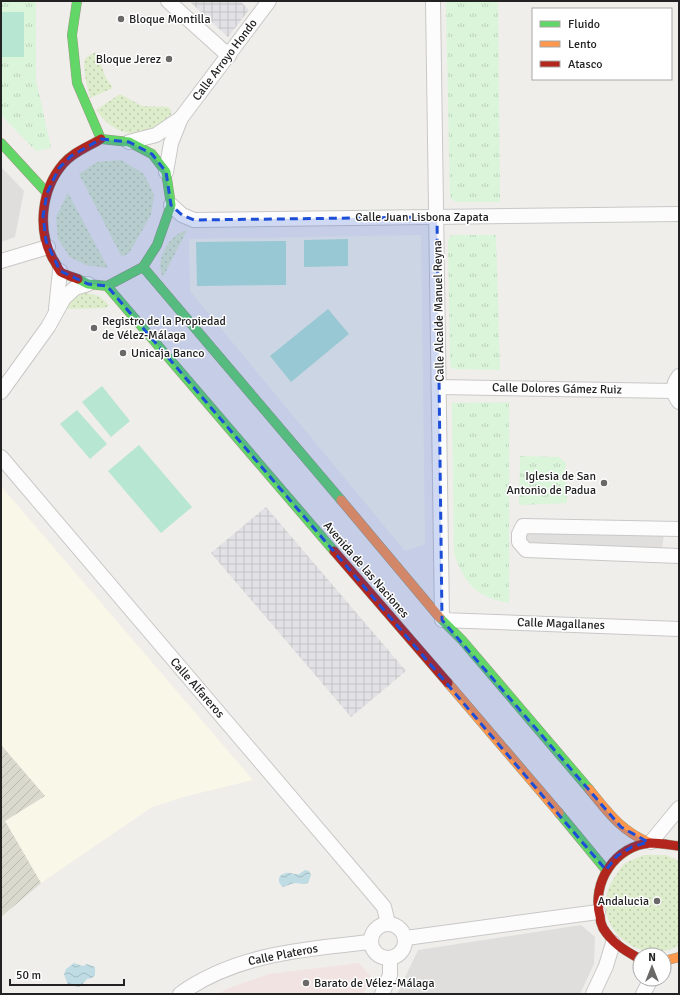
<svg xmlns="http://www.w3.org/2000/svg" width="680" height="995" font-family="Signika,sans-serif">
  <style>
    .residential { fill: #dfdedc }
    .commercial { fill: #f1e3e1 }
    .education { fill: #f8f7e8 }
    .construction { fill: url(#construction-furrows) }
    .grass { fill: url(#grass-dots) }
    .park { fill: url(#park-tufts) }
    .pitch { fill: #b7e6d2 }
    .parking { fill: #e0dfde }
    .plaza { fill: url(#plaza-grid) }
    .water { fill: url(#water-waves) }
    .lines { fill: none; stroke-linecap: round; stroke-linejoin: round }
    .street-casing { stroke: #c9c8c7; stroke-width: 16 }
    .fast-casing { stroke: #999a82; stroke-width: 10 }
    .slow-casing { stroke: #999a82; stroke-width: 10 }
    .jam-casing { stroke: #999a82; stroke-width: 10 }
    .street { stroke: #fdfcfc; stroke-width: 14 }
    .fast { stroke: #63d668; stroke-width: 9 }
    .slow { stroke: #ff974d; stroke-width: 9 }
    .jam { stroke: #b3261e; stroke-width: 9 }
    .marked { fill: #1d4ed8; fill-opacity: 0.2; stroke: #1d4ed8; stroke-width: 3; stroke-dasharray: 8 5; stroke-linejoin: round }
    .poi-dot { fill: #6a6968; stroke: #fff; stroke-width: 1.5 }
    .labels { text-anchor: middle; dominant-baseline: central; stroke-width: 3; stroke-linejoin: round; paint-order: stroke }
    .poi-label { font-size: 12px; fill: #222; stroke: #fff; text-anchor: start }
    .street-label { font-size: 12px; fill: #222; stroke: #fff }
  </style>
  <defs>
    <pattern id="construction-furrows" width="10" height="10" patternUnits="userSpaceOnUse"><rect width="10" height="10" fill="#d9d9cd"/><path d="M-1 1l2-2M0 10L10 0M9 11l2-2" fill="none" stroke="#babab0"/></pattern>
    <pattern id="grass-dots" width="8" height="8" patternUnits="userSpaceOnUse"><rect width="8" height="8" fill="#ddeccb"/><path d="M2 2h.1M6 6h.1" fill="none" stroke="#bdcaae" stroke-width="1.8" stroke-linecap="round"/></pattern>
    <pattern id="park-tufts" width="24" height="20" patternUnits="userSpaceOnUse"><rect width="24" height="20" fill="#daf5da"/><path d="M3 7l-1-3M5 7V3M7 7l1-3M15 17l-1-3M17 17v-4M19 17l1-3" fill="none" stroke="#bbd2bb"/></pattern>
    <pattern id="plaza-grid" width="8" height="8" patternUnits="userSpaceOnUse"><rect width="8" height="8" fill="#e2e1e5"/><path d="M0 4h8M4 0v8" fill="none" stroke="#c2c1c4"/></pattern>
    <pattern id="water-waves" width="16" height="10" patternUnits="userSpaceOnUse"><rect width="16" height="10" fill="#bfdbe3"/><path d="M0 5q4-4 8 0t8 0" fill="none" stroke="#a4bcc2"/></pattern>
  </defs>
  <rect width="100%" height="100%" fill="#f0eeeb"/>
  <!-- residential -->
  <g class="residential">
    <path d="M1,167L24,191L15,237L1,242Z"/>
    <path d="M581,925L595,937L594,964L580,994H397L418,950Z"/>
  </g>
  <!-- commercial -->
  <path class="commercial" d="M359,963L371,977L363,994H219L226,989L269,974Z"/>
  <!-- education -->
  <g class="education">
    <path d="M421,235L425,544L405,551L190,291L189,239Z"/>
    <path d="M1,486L253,780L187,796L152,807L41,883L5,821L45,796L1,745Z"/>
  </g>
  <!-- construction -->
  <path class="construction" d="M1,745L45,796L5,821L41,883L1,917Z"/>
  <!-- grass -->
  <g class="grass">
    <path d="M96,52L106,78L113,88L90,98C88,90 82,67 85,59C87,56 92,54 96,52Z"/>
    <path d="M120,94L142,106L168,107L171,110V117C144,140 118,140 96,110Z"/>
    <path d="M121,160L144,174L154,195L151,215L129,253L122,257L79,174L97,162Z"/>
    <path d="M68,193L108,268L86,265L70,257L58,239L56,217Z"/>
    <path d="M187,230L163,277C154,261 169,234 187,230Z"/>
    <path d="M87,293L99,296L109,305L106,308L68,309L66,307L79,294Z"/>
    <path d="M644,855H666L679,861V946C632,969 583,916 617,874C619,871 621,866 624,864C630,860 638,858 644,855Z"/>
  </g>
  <!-- park -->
  <g class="park">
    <path d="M1,1H36V80L51,148L36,151L1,115Z"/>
    <path d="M448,1H498L500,202H456L450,198L446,4Z"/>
    <path d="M452,235H496L500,370L454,369L450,366L448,240Z"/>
    <path d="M509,402V603C476,597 464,584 454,553L452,403Z"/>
    <path d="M520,456L559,457L566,463L567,503L519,505Z"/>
  </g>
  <!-- pitch -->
  <g class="pitch">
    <path d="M1,12H24V57H2Z"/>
    <path d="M348,239V266L304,267V240Z"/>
    <path d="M286,241V285L197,286L196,242Z"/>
    <path d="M328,309L349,334L291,382L270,356Z"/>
    <path d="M102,386L130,421L111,437L82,402Z"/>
    <path d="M77,410L107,444L90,459L60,424Z"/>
    <path d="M139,445L192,507L161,533L108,471Z"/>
  </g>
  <!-- parking -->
  <path class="parking" d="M525,529L664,532L662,551L525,546Z"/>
  <!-- plaza -->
  <g class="plaza">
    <path d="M189,1H240L249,10L228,37Z"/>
    <path d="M266,507L406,671L351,717L211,553Z"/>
  </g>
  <!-- water -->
  <g class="water">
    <path d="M305,870L309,871L311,875L308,883L304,884L294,883L283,887C277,882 277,875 286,873C290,872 295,875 299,874C301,873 303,871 305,870Z"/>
    <path d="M74,963L83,966L87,964L95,967V975L92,978L87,979L80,987L68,985L64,974L66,969Z"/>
  </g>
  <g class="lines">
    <!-- street casing -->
    <g class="street-casing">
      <g id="street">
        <path d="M168,1L229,56"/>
        <path d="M433,1L442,620L679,629"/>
        <path d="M129,142L156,135L181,118L269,1"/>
        <path d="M166,172L171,143L181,118"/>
        <path d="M171,205L182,215L194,220L679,214"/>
        <path d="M1,261L48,247"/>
        <path d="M56,309L60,271"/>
        <path d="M679,376C672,385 672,393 679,402"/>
        <path d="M440,387L674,391"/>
        <path d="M1,392L48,327L64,298L75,288L88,284"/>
        <path d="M1,457L368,888L384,907L388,923"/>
        <path d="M679,529L523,526L519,534V542L526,550L679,556"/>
        <path d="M651,842L679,808"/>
        <circle cx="388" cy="941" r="17"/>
        <path d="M406,938L598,912"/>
        <path d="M180,994C236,954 304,949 370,942"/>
        <path d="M382,994L390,975V958"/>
        <path d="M593,994L606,966L613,943"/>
        <path d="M643,994L651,979"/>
      </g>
    </g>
    <!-- fast casing -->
    <g class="fast-casing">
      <g id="fast">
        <path d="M77,1L72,35L77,83L101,139"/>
        <path d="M1,143L47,193"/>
        <path d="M143,267L341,500"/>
        <path d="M78,279L88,284L107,286L143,267L157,245L171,205L166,172L152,154L129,142L101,139"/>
        <path d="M107,286L334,551"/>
        <path d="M440,618L462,640L589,789"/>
        <path d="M559,813L606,870"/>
      </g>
    </g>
    <!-- slow casing -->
    <g class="slow-casing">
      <g id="slow">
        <path d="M341,500L440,618"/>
        <path d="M448,683L559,813"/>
        <path d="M589,789C608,812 620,830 648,842"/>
        <path d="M664,961L679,957"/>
      </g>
    </g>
    <!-- jam casing -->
    <g class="jam-casing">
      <g id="jam">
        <path d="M78,279C73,277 66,275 61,272C58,269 56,263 53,259C37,230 41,190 63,164C73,152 88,147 101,139"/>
        <path d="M334,551L448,683"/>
        <path d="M640,959C624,950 613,944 603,928C601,924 600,920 600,916C591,883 615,845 651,843C660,843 670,845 679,846"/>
      </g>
    </g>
    <!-- street -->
    <use href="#street" class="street"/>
    <!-- fast -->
    <use href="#fast" class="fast"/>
    <!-- slow -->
    <use href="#slow" class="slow"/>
    <!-- jam -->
    <use href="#jam" class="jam"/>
  </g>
  <!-- marked area -->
  <path class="marked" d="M101,139L129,142L152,154L166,172L171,205L182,215L194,220L437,217L442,620L621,827L648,842L632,847L617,856L606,870L107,286L88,284L60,271L46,241L43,216L47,193L59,168L71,156Z"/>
  <!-- markers -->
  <g class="poi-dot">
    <circle cx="121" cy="19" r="4"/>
    <circle cx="169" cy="59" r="4"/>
    <circle cx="94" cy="328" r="4"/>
    <circle cx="123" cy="353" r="4"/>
    <circle cx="604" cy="483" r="4"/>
    <circle cx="657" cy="901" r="4"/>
    <circle cx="306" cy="983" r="4"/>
  </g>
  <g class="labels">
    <!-- poi labels -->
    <g class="poi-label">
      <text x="129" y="19">Bloque Montilla</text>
      <text x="161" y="59" text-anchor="end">Bloque Jerez</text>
      <text x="102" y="321">Registro de la Propiedad<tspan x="102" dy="14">de Vélez-Málaga</tspan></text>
      <text x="131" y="353">Unicaja Banco</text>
      <text x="596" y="476" text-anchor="end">Iglesia de San<tspan x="596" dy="14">Antonio de Padua</tspan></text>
      <text x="649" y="901" text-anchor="end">Andalucia</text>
      <text x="314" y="983">Barato de Vélez-Málaga</text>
    </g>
    <!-- street labels -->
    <g class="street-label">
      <text transform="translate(225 60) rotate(-53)">Calle Arroyo Hondo</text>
      <text x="422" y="217">Calle Juan Lisbona Zapata</text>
      <text transform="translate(439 311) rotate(-91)">Calle Alcalde Manuel Reyna</text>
      <text transform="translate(557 389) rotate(1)">Calle Dolores Gámez Ruiz</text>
      <text transform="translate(366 570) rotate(49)">Avenida de las Naciones</text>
      <text transform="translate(561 624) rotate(2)">Calle Magallanes</text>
      <text transform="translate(197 688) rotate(49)">Calle Alfareros</text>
      <text transform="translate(283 955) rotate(-11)">Calle Plateros</text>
    </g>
  </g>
  <!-- border -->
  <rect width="680" height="995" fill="none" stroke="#222222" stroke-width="4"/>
  <!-- legend -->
  <rect x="532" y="8" width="140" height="72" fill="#ffffff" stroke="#a7a7a7"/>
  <rect x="540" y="21" width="20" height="6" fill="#63d668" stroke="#a7a7a7"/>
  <text x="568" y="28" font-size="12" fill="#222222">Fluido</text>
  <rect x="540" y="41" width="20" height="6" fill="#ff974d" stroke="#a7a7a7"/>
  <text x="568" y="48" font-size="12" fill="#222222">Lento</text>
  <rect x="540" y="61" width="20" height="6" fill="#b3261e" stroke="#a7a7a7"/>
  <text x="568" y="68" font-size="12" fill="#222222">Atasco</text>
  <!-- north arrow -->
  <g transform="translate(652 967)"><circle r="19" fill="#ffffff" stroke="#a7a7a7"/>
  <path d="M0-3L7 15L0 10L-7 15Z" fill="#6a6968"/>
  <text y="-6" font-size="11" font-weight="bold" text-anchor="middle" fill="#222222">N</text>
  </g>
  <!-- scale -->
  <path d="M10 979v6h114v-6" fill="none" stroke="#222222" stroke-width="2"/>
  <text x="16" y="979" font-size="12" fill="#222222" stroke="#ffffff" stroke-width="3" paint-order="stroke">50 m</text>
</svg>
